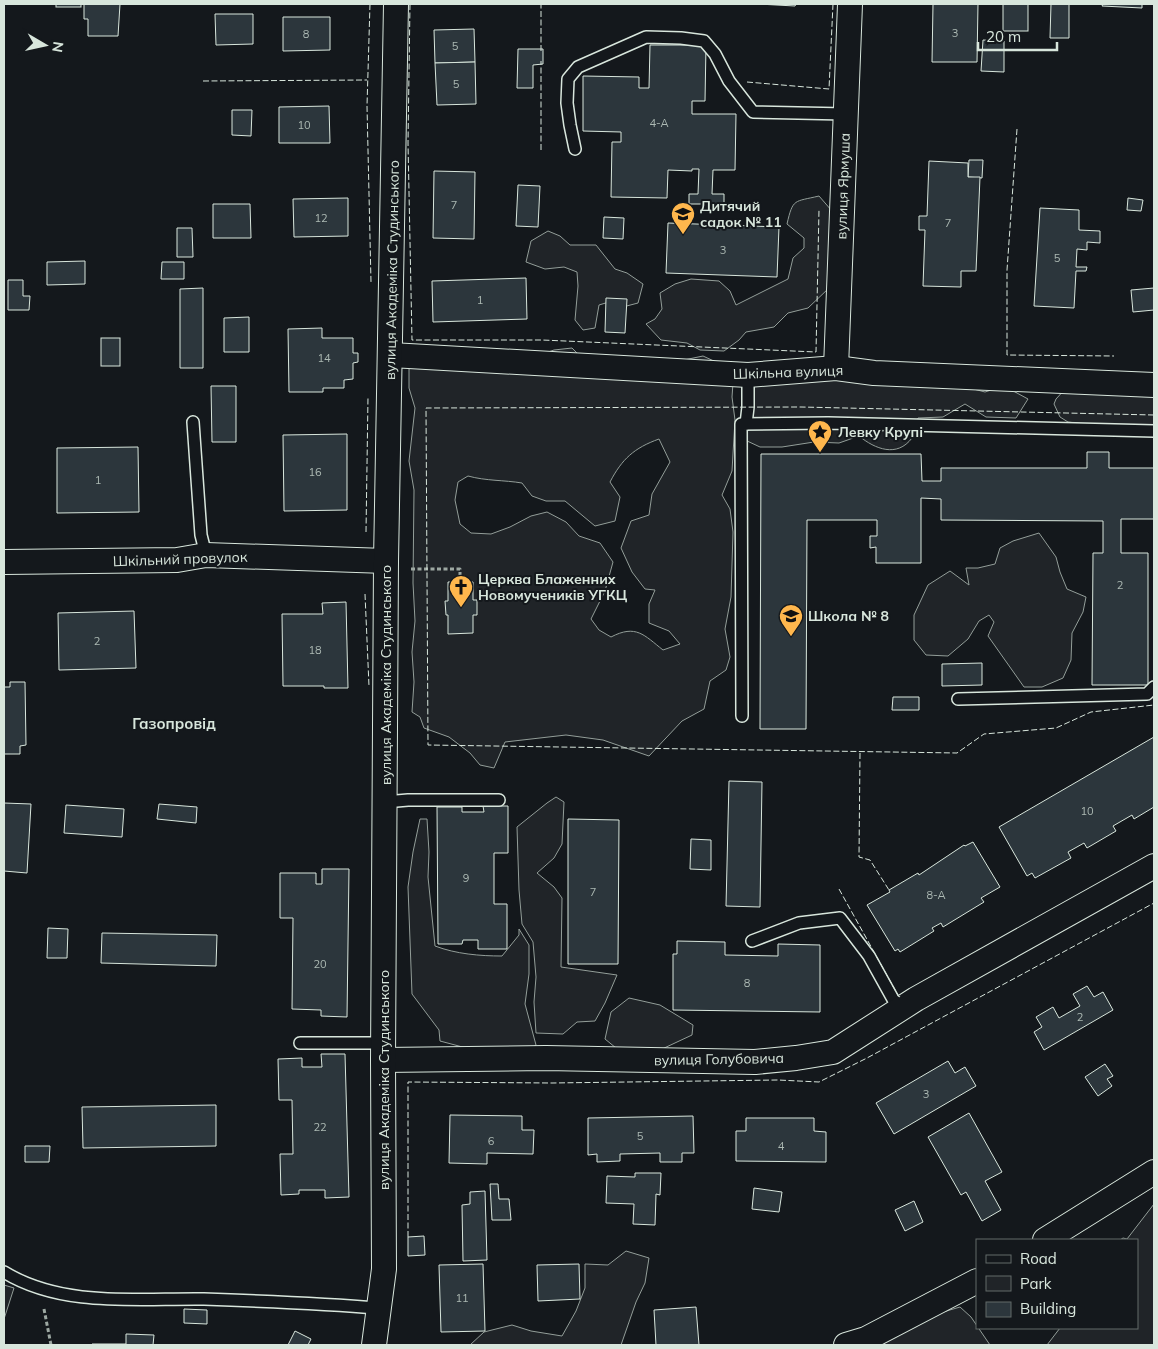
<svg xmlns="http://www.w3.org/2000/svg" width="1158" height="1349" font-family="Mulish,sans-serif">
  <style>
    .green { fill: #202428; stroke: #939e99; fill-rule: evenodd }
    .building { fill: #2c363c; stroke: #d8e6dc }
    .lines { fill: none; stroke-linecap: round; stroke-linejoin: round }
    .service-casing { stroke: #d8e6dc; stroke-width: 14 }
    .minor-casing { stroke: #d8e6dc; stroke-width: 26 }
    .path { stroke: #9da8a2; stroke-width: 3; stroke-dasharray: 4 2.5; stroke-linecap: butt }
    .service { stroke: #14181c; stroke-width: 11 }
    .minor { stroke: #14181c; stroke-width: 24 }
    .fence { stroke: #d8e6dc; stroke-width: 1; stroke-dasharray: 6 2.5; stroke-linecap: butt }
    .labels { text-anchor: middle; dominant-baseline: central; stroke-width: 4; stroke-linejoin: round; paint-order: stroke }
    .number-label { font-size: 11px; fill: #adbab4 }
    .street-label { font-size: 14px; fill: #d8e6dc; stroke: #14181c }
    .poi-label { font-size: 14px; font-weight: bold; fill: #d8e6dc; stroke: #14181c; text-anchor: start }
    .neighbourhood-label { font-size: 15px; font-weight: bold; fill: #d8e6dc; stroke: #14181c }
  </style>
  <rect width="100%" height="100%" fill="#14181c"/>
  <!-- green -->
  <g class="green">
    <path d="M819,196L832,211L829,288L808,308L788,313L774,327L746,332L739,340L724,351L700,350L687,343L661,340L646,324L655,319L662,309L660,293L675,284L691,279L719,281L730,291L736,305L788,279L793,258L804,248V238L787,224C793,198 794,202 819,196Z"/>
    <path d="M548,231L560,236L570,245H596L615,269L627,273L643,284L638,303L619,308L609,302L599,305L595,328L583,330L575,320L578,286L577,272L564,267L545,269L526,262L531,241Z"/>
    <path d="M572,348L582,358L679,361L703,356L716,362L733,383L732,397L735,420L732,471L722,495L730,509L733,532L731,597L725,629L730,657L726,670L710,681L704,709L682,721L649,756L603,740L566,735L505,742L494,768L480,765L470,753L449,737L424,728L420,717L412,712L414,682L412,652L415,621L413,583L414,490L409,461L415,408L409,388V369L422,361L531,358L554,350ZM659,439L670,462L652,494L649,515L631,521L621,548L632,572L645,589L655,590L649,604V623L669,631L680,644L663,650C644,635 636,624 611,637L599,630L591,619L605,591L613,562L600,543L579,536L566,522L547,512L531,516L510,527L491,534L471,533L460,524L455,500L458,482L468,476C486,481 504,480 522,483L532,496L546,501H565L595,526L615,521L620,497L610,482C622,459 634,448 659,439Z"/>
    <path d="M777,362L962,386L985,392L1004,386L1028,399L1016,418L986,417L965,404L943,417L918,418C916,424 916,433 912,438C897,458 875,449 859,436L839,443L814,442L782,447H760L745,440L742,397Z"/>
    <path d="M1066,388L1154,392V433H1127L1108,424L1092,425L1068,422L1060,417L1054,404L1056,399Z"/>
    <path d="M1039,533L1056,557L1060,572L1067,589L1086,597L1083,612L1072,633L1071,660L1063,678L1042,687H1024L988,636L994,622L989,615L979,621L968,639L948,656L926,655L914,640V615L928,585L950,571L969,585L966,568H978L995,564L1000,548L1013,541Z"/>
    <path d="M556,797L564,802L562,844L554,858L537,873L554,887L562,898L561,967L617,975L605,1003L595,1021L577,1022L563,1034L536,1033L534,1002L536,977L533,942L522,924L519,890L517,827L547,803Z"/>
    <path d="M420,819H427L429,852L428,877L435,946C456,954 480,956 502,956L519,935V929L529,945V974L525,1004L536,1045L523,1054L470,1049L440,1041L439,1030L412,994L408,887L413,852Z"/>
    <path d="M629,998L660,1005L693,1025L692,1035L645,1057H627L605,1039L611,1012Z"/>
    <path d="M1154,1204V1345H1047L1060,1328H1137V1240H1120L1123,1238L1127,1239Z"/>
    <path d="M626,1251L649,1258L645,1283L636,1302L621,1345H470L484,1332L512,1325L531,1331L562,1336L576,1311L585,1288V1264L608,1265Z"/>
    <path d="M4,1285L14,1288L4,1319Z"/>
    <path d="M960,1307L971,1317L990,1345H867L906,1323Z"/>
  </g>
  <!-- building -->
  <g class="building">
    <rect x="56" y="4" width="25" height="3"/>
    <path d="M84,4H120L118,36H88V19H84Z"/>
    <path d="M758,4H796L795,6Z"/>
    <path d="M933,4H978L977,62H932Z"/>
    <rect x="1003" y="4" width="25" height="27"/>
    <path d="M1051,4H1069V38H1050Z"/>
    <path d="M1103,4H1142V8L1102,6Z"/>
    <path d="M215,14H253V44L216,45Z"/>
    <path d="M283,17H330V50L283,51Z"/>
    <path d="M474,29L475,62L435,63L434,30Z"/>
    <path d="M983,40L1004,41V72L981,71Z"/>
    <path d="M650,45H706L705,101H692V114H736L735,170H713L712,194H724V204H689V194H698L699,169H692V171L668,170L667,198L611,197L612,142H621V132L583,131V76L639,77V88H649Z"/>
    <path d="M518,49H543V64L533,65V88H517Z"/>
    <path d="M475,62L476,104L437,105L435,63Z"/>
    <path d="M329,106L330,143H279V107Z"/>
    <path d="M232,110H252L251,136L232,135Z"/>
    <path d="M969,160H983L982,178L968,177Z"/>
    <path d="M929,161L968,163V177H980L976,271H961V287L923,286L925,230H919V216H927Z"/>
    <path d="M434,171L475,172L474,239L433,238Z"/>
    <path d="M518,185L540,186L538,227L516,226Z"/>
    <path d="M348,198V236L294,237L293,199Z"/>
    <path d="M1128,198L1143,200L1141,211L1127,210Z"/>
    <path d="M213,204H250L251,238H213Z"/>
    <path d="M1040,208L1079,210V230L1100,231V243L1087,242V250L1077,249L1076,267H1087L1086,271H1076L1074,308L1034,306Z"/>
    <path d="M604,217L624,218L623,239L603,238Z"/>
    <path d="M668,223L779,227L777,277L666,273Z"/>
    <path d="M177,228H192L193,257H177Z"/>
    <path d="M85,261V284L47,285V262Z"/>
    <path d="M162,262H184V279H161Z"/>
    <path d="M526,278L527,319L433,322L432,281Z"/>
    <path d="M8,280H23V296H30L29,310H8Z"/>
    <path d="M203,288V368H180V289Z"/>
    <path d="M1154,288V310L1133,312L1131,290Z"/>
    <path d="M606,298L627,299L625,333L605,332Z"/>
    <path d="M249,317V352H224V318Z"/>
    <path d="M322,328V338H353V353H358V362L353,363V379L344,380V388H323V392H289L288,329Z"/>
    <rect x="101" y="338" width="19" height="28"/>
    <path d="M211,386H236V442H212Z"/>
    <path d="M347,434V510L284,511L283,435Z"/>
    <path d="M138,447L139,512L57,513V448Z"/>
    <path d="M1087,452H1109V468H1154V519H1121V553H1148V685H1092L1093,553H1103V521L941,520V499L921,498V563H876V547L870,548V536H877V520H807L806,729H760L761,454H921L922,481H941V468H1087Z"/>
    <path d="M448,582H473V600H477V615H473V633L448,634V615H446L445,601H448Z"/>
    <path d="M346,602L348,688H324V686H283L282,614H323L322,603Z"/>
    <path d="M134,611L136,668L59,670L58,613Z"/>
    <path d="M982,663V685L942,686V664Z"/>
    <path d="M4,682V687H10V682H25L26,745L20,746V754H4Z"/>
    <path d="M893,697H919V710H892Z"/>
    <path d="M1154,737V807L1134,819L1132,815L1113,826L1116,831L1087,848L1084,843L1068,852L1071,858L1035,878L1032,873L1027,876L999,827Z"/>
    <path d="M729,781L762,782L760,907L726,906Z"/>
    <path d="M4,803L31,804L27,873L4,871Z"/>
    <path d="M159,804L197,807L196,823L157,819Z"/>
    <path d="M66,805L124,809L122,837L64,833Z"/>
    <path d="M483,806H508V853H494V904H507V949H478V940H463L462,944H438L437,807H462V812H484Z"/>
    <path d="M568,819L619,820L618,964H568Z"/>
    <path d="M691,839L711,840V870L690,869Z"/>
    <path d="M973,842L1000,887L981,898L984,902L943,927L941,923L932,928L934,931L900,952L898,949L895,951L867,905L890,892L889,890L918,873L919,875L964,845L965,846Z"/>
    <path d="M322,869H349L347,1017L321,1016V1010L292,1009L293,918H280V873H316V884H322Z"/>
    <path d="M48,928L68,929L67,958H47Z"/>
    <path d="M102,933L217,935L216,966L101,963Z"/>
    <path d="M677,941L725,942V955L778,956V944L820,945V1012L673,1010V954H677Z"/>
    <path d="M1087,986L1094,997L1103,992L1113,1010L1044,1050L1034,1032L1042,1027L1036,1017L1053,1007L1059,1018L1080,1006L1073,994Z"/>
    <path d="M321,1054H345L349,1197L325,1198V1190H299V1194L281,1195L280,1154H293L292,1100H279L278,1059L302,1058V1067H322Z"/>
    <path d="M948,1061L955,1073L965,1067L976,1086L894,1134L876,1103Z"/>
    <path d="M1105,1064L1113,1076L1107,1079L1112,1086L1098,1096L1085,1077Z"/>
    <path d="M216,1105V1146L83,1148L82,1107Z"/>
    <path d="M969,1113L1002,1172L985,1181L1001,1210L982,1221L966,1192L961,1195L928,1137Z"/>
    <path d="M450,1115L522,1116V1130H534L533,1154L487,1153V1164L449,1163Z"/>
    <path d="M693,1116L694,1153H682V1162H660V1153L620,1154V1161L597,1162V1154L588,1155V1118Z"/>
    <path d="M746,1118H814V1131L826,1132V1162L736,1161V1131H746Z"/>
    <path d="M25,1146H50L49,1162H25Z"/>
    <path d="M635,1173H661L660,1195L656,1194L655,1225L633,1224L634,1204L606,1203L607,1176L635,1177Z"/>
    <path d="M490,1184H498L499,1199H509L511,1220H492Z"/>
    <path d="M754,1188L782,1192L779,1212L752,1209Z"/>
    <path d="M485,1191L487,1260L463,1261L462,1205L470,1204V1192Z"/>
    <path d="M914,1201L923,1222L905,1231L895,1210Z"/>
    <path d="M424,1236L425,1255L408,1256V1237Z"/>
    <path d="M483,1264L485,1331L441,1332L439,1265Z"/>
    <path d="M579,1264L580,1299L538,1301L537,1265Z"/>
    <path d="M696,1307L699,1345H656L654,1310Z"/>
    <path d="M184,1309L207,1310V1324L184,1323Z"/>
    <path d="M295,1331L311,1339L308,1345H288Z"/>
    <path d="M126,1334L154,1335L153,1345H92V1344H126Z"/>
  </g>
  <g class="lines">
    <!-- service casing -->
    <g class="service-casing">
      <g id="service">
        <path d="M575,149L570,125L567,103L568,79L578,67L646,37L681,38L704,41L715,54L729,81L753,112L846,114"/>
        <path d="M193,422L201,535L206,555"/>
        <path d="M746,424L748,407V375"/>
        <path d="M958,699L1147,694L1154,687"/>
        <path d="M742,716L741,424L828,423L1154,431"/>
        <path d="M385,802L408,800H499"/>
        <path d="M752,941L799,923L840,918L869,956L899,1010"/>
        <path d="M300,1043H383"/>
        <path d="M4,1272C63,1308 138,1298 204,1299C262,1301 320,1303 378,1308"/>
      </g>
    </g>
    <!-- minor casing -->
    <g class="minor-casing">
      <g id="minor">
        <path d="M391,355L748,375L836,368L874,373L1154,385"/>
        <path d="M836,368L850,4"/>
        <path d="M4,562L177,560L206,555L386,561"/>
        <path d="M383,1060L546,1058L755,1062L796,1058L833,1052L916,999L1154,866"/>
        <path d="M1045,1240L1154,1172"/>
        <path d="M374,1345L384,1269L383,1060L386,561L396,4"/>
        <path d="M846,1345L866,1339L977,1281"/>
      </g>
    </g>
    <!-- path -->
    <g class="path">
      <path d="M411,569H460V582"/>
      <path d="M44,1309L51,1345"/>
    </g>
    <!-- service -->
    <use href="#service" class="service"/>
    <!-- minor -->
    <use href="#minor" class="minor"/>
    <!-- fence -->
    <g class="fence">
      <path d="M370,4L367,106L371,282"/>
      <path d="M410,4L408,143L412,340H542L816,352L819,210"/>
      <path d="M541,51V4"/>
      <path d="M203,81L367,80"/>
      <path d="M747,82L829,89L833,4"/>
      <path d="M1017,129L1007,270V355L1114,356"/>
      <path d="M541,150V61"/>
      <path d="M1154,415L801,407L426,408L428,745L957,753L984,734L1056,728L1091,712L1154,705"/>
      <path d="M366,532L368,397"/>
      <path d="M365,594L369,686"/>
      <path d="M860,753L859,857L870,860L889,890"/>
      <path d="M839,889L899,997L902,995"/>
      <path d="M408,1237V1082L552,1083L778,1080L819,1082L867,1058L1154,903"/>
    </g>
  </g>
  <!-- icons -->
  <defs>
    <g id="school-pin" transform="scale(1.25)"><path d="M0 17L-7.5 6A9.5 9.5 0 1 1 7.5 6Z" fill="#ffb74d" stroke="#14181c"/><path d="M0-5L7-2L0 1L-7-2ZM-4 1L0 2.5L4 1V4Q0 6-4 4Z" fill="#111"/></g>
    <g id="sight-pin" transform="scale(1.25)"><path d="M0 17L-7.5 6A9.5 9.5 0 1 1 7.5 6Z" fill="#ffb74d" stroke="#14181c"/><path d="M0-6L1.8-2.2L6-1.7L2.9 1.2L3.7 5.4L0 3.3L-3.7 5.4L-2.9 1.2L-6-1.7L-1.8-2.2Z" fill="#111"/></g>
    <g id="church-pin" transform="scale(1.25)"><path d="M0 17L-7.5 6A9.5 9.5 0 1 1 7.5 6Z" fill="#ffb74d" stroke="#14181c"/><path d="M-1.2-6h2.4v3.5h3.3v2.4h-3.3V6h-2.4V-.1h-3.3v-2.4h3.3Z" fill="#111"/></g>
  </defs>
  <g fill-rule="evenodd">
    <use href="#school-pin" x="683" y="214"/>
    <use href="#sight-pin" x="820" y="432"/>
    <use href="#church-pin" x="461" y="587"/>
    <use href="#school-pin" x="791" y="616"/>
  </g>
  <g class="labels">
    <!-- number labels -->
    <g class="number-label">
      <text x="955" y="33">3</text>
      <text x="306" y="34">8</text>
      <text x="455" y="46">5</text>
      <text x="456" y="84">5</text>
      <text x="659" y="123">4-А</text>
      <text x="304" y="125">10</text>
      <text x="454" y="205">7</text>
      <text x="321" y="218">12</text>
      <text x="948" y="223">7</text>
      <text x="723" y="250">3</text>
      <text x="1057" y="258">5</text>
      <text x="480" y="300">1</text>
      <text x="324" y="358">14</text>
      <text x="315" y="472">16</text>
      <text x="98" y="480">1</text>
      <text x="1120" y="585">2</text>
      <text x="97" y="641">2</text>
      <text x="315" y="650">18</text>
      <text x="1087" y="811">10</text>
      <text x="466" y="878">9</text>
      <text x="593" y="892">7</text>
      <text x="936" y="895">8-А</text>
      <text x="320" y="964">20</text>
      <text x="747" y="983">8</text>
      <text x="1080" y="1017">2</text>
      <text x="926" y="1094">3</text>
      <text x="320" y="1127">22</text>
      <text x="640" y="1136">5</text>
      <text x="491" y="1141">6</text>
      <text x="781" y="1146">4</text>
      <text x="462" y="1298">11</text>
    </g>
    <!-- street labels -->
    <g class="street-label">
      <text transform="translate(843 186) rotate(-88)">вулиця Ярмуша</text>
      <text transform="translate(392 270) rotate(-89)">вулиця Академіка Студинського</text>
      <text transform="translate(788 372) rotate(-2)">Шкільна вулиця</text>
      <text transform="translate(180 559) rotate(-2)">Шкільний провулок</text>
      <text transform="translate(386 675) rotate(-90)">вулиця Академіка Студинського</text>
      <text transform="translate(719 1059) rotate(-1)">вулиця Голубовича</text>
      <text transform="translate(384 1080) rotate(-90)">вулиця Академіка Студинського</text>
    </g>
    <!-- poi labels -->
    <g class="poi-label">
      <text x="700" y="206">Дитячий<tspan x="700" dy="16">садок № 11</tspan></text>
      <text x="838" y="432">Левку Крупі</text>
      <text x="478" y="579">Церква Блаженних<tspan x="478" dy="16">Новомучеників УГКЦ</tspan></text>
      <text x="808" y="616">Школа № 8</text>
    </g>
    <!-- neighbourhood labels -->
    <g class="neighbourhood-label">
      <text x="174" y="723">Газопровід</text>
    </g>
  </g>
  <!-- border -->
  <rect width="1158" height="1349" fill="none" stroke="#d8e6dc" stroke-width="10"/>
  <!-- legend -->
  <rect x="976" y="1239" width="162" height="90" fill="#14181c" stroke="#626a69"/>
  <rect x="986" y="1255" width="25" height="8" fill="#14181c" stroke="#626a69"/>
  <text x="1020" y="1264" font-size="15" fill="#d8e6dc">Road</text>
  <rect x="986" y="1276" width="25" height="15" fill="#202428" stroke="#626a69"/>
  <text x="1020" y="1289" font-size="15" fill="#d8e6dc">Park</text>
  <rect x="986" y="1302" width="25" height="15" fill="#2c363c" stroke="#626a69"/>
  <text x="1020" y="1314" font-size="15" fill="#d8e6dc">Building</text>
  <!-- north arrow -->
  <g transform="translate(45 45) rotate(99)" stroke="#14181c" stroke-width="4" paint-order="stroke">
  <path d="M0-4L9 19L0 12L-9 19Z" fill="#d8e6dc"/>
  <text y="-8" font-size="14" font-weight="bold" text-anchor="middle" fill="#d8e6dc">N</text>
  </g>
  <!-- scale -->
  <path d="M978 42v8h79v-8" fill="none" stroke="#d8e6dc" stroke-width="2.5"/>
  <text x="986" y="42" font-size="15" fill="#d8e6dc" stroke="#14181c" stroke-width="4" paint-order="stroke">20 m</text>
</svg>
